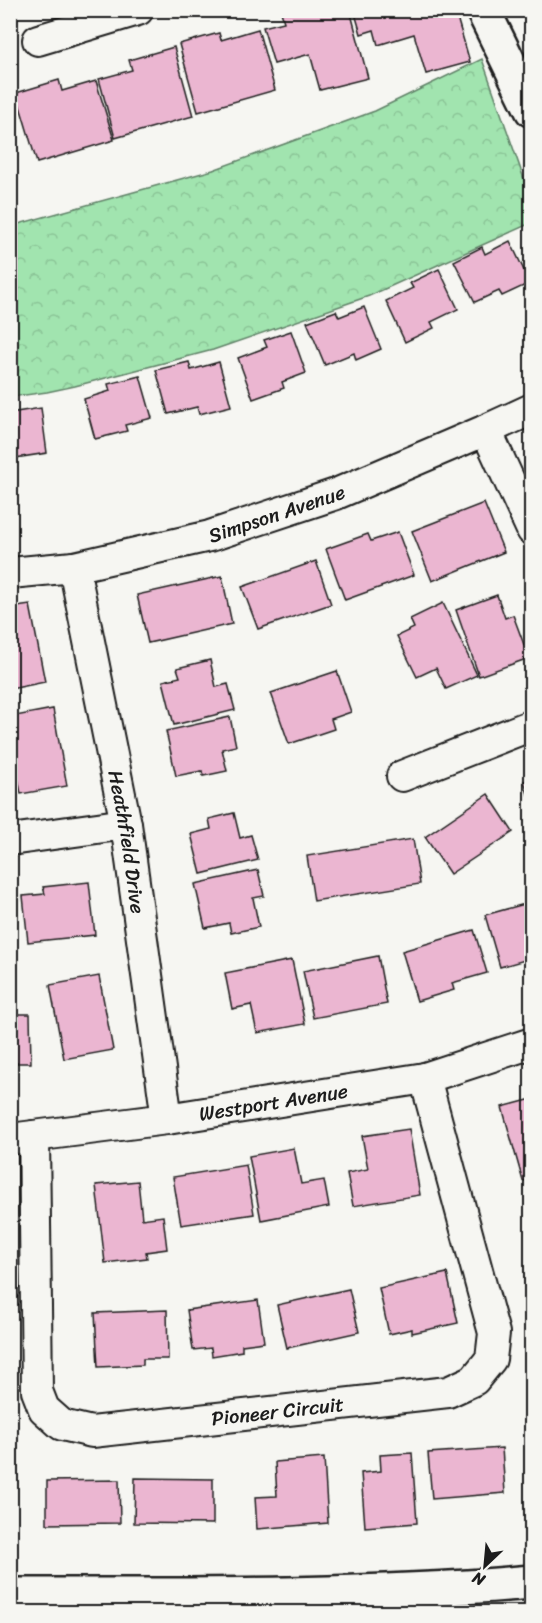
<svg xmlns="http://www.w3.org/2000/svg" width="542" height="1623" font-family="Sriracha,sans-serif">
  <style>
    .park { fill: url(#park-crowns); stroke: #5e8066; stroke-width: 1.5 }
    .building { fill: #ebb6d1; stroke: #1c1c1c; stroke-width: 1.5 }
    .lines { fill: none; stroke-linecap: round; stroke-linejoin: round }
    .minor-casing { stroke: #1c1c1c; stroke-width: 34 }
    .secondary-casing { stroke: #1c1c1c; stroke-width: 38 }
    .primary-casing { stroke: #1c1c1c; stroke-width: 38 }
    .minor { stroke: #f6f6f2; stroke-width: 30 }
    .secondary { stroke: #f6f6f2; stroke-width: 33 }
    .primary { stroke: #f6f6f2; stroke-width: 33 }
    .labels { text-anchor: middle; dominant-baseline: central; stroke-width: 4.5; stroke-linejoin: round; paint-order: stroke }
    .street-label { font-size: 20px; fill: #1c1c1c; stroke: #f6f6f2 }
  </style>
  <defs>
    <pattern id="park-crowns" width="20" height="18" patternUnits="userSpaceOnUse" patternTransform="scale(1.5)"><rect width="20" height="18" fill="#a1e4af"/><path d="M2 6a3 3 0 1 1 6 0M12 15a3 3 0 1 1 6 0" fill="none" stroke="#8ac396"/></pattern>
  </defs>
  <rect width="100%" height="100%" fill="#f6f6f2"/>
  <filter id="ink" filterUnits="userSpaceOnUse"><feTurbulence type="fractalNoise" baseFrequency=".0167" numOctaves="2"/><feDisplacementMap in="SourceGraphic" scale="12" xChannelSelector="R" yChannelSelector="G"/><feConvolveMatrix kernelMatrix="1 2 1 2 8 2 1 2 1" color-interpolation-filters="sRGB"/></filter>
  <g filter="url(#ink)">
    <!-- park -->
    <path class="park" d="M482,59L531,199V223L369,296L213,350L75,386L47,392L11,397V226L213,170L375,111Z"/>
    <!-- building -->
    <g class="building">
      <path d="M285,10H350L368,78L320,90L310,54L274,64L263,27L284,22L281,12Z"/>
      <path d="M354,10H446L448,16L456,14L470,62L426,74L414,34L378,45L374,30L361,34Z"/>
      <path d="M258,29L275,90L198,112L179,44L219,33L221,40Z"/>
      <path d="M174,47L193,116L115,138L99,79L132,70L129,60Z"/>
      <path d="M59,80L62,91L96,81L114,140L37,163L16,93Z"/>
      <path d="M510,241L530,283L502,296L499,291L475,302L454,261L482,247L485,254Z"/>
      <path d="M439,269L458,309L431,322L434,328L405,342L386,301L413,288L410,283Z"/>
      <path d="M364,307L381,349L356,360L354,353L325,365L307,322L336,311L339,317Z"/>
      <path d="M291,331L306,373L282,382L284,388L253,399L238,358L267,347L264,340Z"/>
      <path d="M189,362L191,370L219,362L231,406L199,414L197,407L168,414L156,370Z"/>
      <path d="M140,376L152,418L125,425L127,431L95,439L84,399L110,391L108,384Z"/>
      <path d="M41,408L47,453L15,458V452L10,453V413Z"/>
      <path d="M484,503L504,552L432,581L412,531Z"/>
      <path d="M398,532L414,575L345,600L326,549L368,534L371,541Z"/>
      <path d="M316,561L331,604L258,629L242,587Z"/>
      <path d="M222,576L232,624L148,643L137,595Z"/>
      <path d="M497,595L505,618L513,615L529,658L479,676L456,610Z"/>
      <path d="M443,603L477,675L446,689L436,668L417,677L397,636L414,628L410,619Z"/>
      <path d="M30,605L45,682L10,689V608Z"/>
      <path d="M210,660L216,687L228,684L235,710L174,725L163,681L180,677L177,668Z"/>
      <path d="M337,671L351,712L331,719L334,729L289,744L271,693Z"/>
      <path d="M53,709L67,786L21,794L10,736V717Z"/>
      <path d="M230,717L236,746L222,749L227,771L203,776L202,771L176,776L166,731Z"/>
      <path d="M532,779V807L524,781Z"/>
      <path d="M488,794L513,832L450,874L425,837Z"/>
      <path d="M234,813L240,838L251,835L258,860L201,874L191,834L211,829L209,819Z"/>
      <path d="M413,839L420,884L314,901L307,856Z"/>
      <path d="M258,870L264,896L253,898L259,927L231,933L229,923L205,928L195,884Z"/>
      <path d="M89,882L95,935L28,942L23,896L45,894L43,887Z"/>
      <path d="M532,902V958L500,967L485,915Z"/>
      <path d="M474,930L487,973L452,983L454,990L417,1001L402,951Z"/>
      <path d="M378,956L387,1004L313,1018L303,971Z"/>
      <path d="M292,960L305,1024L257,1033L251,1005L232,1009L225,973Z"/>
      <path d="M99,976L113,1050L64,1059L50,985Z"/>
      <path d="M10,1014H30L31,1063H10Z"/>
      <path d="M532,1099V1179L523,1181L502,1107Z"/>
      <path d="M409,1129L420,1195L353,1206L347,1173L368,1169L362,1136Z"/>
      <path d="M294,1148L301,1184L324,1180L329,1207L261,1220L249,1156Z"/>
      <path d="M246,1165L254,1214L181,1225L173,1177Z"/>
      <path d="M138,1181L142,1219L163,1216L167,1249L146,1252L147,1258L105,1263L96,1185Z"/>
      <path d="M447,1273L458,1323L412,1333V1329L389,1334L379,1288Z"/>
      <path d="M349,1289L359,1332L287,1348L277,1305Z"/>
      <path d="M258,1300L264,1342L242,1345V1351L212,1356L211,1348L193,1350L187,1310Z"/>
      <path d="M167,1310L168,1359H143V1365L98,1367L95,1313Z"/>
      <path d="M502,1448L505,1493L432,1499L428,1453Z"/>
      <path d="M412,1453L417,1523L365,1527L361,1473L381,1471L380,1455Z"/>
      <path d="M324,1458L328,1523L257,1529L255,1497L277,1496L275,1462Z"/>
      <path d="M135,1478L213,1479V1524L134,1523Z"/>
      <path d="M119,1480L120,1523L47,1524V1481Z"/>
    </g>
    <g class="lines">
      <!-- minor casing -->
      <g class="minor-casing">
        <g id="minor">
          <path d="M38,40L138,10"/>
          <path d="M486,430L532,530"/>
          <path id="s1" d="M74,567L126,824L167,1119"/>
          <path id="s2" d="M10,573L74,567L210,536L336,494L486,430L532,409"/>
          <path d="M402,776L532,725"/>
          <path d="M10,840L126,824"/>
          <path id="s3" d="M34,1136L37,1391L44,1409L62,1425L92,1432L448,1392L474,1380L491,1359L494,1333L425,1078"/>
          <path id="s4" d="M10,1139L167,1119L425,1078L532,1043"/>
        </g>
      </g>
      <!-- secondary casing -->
      <g class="secondary-casing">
        <path id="secondary" d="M483,10L532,110"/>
      </g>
      <!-- primary casing -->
      <g class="primary-casing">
        <path id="primary" d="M10,1595C184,1595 358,1597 532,1582"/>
      </g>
      <!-- minor -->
      <use href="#minor" class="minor"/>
      <!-- secondary -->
      <use href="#secondary" class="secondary"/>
      <!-- primary -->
      <use href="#primary" class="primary"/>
    </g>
  </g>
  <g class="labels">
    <!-- street labels -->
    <g class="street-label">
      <text stroke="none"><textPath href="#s2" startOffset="274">Simpson Avenue</textPath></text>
      <text stroke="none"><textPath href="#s1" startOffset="280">Heathfield Drive</textPath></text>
      <text stroke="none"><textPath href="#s4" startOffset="266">Westport Avenue</textPath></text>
      <text stroke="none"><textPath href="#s3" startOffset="516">Pioneer Circuit</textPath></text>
    </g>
  </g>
  <!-- margin -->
  <rect width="542" height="1623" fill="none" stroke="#f6f6f2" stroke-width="36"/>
  <rect x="18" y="18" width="506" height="1587" fill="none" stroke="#1c1c1c" stroke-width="2" filter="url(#ink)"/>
  <!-- north arrow -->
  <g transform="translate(485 1566) rotate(206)" stroke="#f6f6f2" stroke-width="4.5" paint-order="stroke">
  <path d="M0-4.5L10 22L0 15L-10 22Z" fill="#1c1c1c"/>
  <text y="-9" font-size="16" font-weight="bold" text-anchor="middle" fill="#1c1c1c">N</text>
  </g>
</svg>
